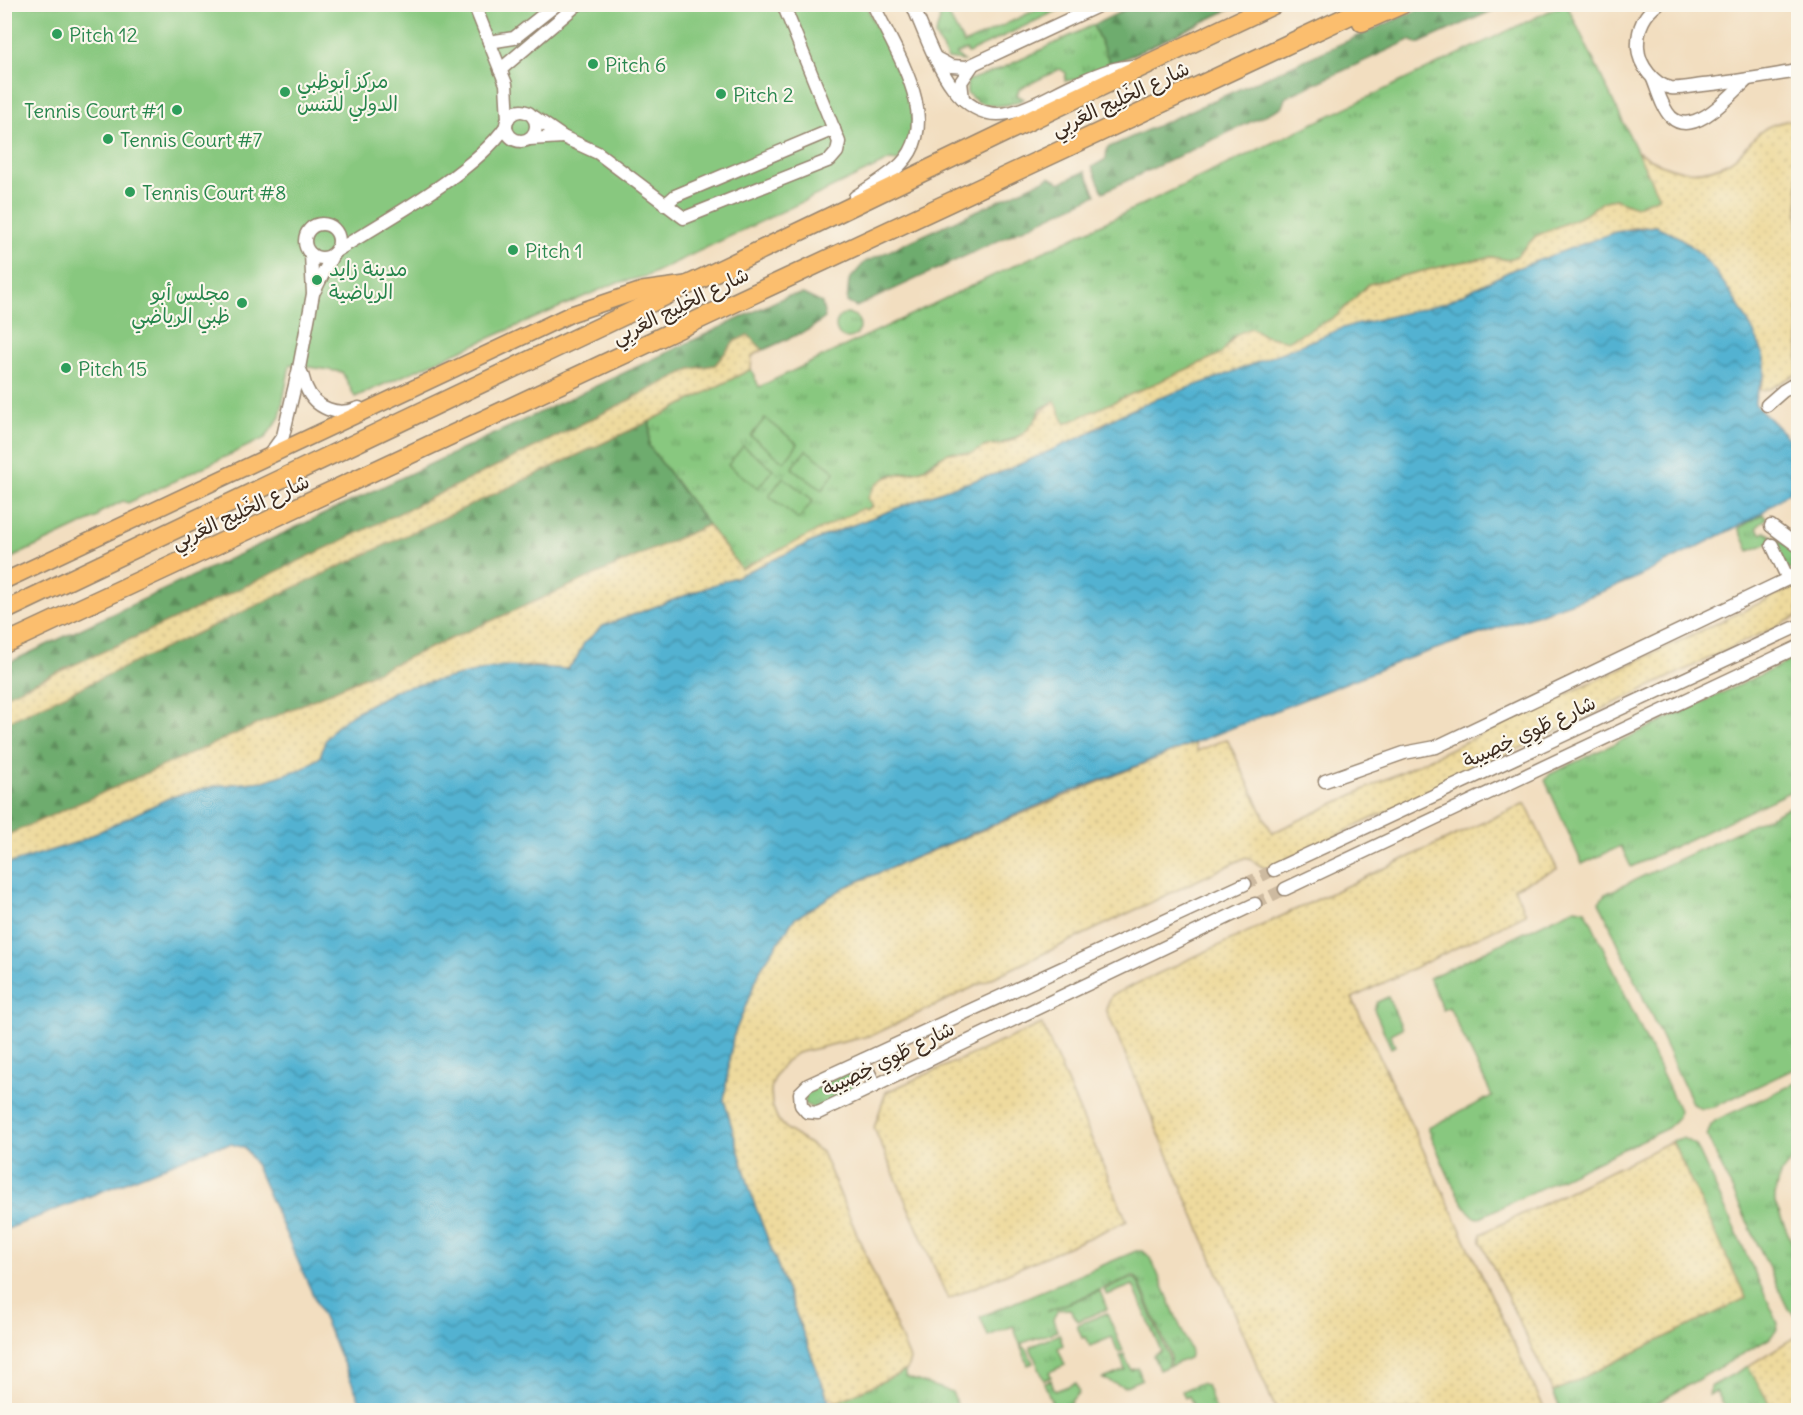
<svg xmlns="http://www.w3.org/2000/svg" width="1803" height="1415" font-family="Delius,'Playpen Sans Arabic',sans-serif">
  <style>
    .grass { fill: url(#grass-tufts); stroke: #62794e; stroke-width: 1.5 }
    .forest { fill: url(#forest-firs); stroke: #546b46; stroke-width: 1.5 }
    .sand { fill: url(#sand-dots); stroke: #94825e; stroke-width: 1.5 }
    .pitch { fill: #88c87f; stroke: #62794e; stroke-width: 1.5 }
    .water { fill: url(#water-waves); stroke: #466e78; stroke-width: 1.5 }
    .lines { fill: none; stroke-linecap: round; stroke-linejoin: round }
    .minor-tunnel { stroke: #cdbaa0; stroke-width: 12; stroke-dasharray: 12 6; stroke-linecap: butt }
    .minor-casing { stroke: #96846f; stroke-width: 15 }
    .major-casing { stroke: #96846f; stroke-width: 18 }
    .highway-casing { stroke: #96846f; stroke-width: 21 }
    .minor { stroke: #fff; stroke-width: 12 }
    .major { stroke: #fbbe6e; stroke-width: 15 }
    .highway { stroke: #fbbe6e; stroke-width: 18 }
    .leisure-dot { fill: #2e9e5b; stroke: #fbf7ec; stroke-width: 2 }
    .labels { text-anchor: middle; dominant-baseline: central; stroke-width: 4.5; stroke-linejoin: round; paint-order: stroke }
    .leisure-label { font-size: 20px; fill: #27864d; stroke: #fbf7ec; text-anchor: start }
    .street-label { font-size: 20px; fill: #3b2a1e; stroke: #fbf7ec }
  </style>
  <defs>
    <pattern id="grass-tufts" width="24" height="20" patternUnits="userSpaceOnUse" patternTransform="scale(1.5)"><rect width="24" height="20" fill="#88c87f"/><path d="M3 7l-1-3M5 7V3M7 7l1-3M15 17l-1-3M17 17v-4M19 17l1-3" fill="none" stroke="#70a367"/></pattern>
    <pattern id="forest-firs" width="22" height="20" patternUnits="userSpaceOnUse" patternTransform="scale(1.5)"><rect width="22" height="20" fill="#6eac6e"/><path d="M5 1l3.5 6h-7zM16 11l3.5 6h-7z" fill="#5c8c5a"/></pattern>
    <pattern id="sand-dots" width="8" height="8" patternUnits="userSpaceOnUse" patternTransform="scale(1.5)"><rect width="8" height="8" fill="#eeda9e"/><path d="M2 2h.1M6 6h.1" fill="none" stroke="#cdbb88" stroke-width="1.8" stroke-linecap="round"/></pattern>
    <pattern id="water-waves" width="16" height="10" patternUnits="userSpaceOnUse" patternTransform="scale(1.5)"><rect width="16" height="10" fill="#52b2d1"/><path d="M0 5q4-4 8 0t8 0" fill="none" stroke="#4591a9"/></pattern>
  </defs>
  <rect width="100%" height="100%" fill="#fbf7ec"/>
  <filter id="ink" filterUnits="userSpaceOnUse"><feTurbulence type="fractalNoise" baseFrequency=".0167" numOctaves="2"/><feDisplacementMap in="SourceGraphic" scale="12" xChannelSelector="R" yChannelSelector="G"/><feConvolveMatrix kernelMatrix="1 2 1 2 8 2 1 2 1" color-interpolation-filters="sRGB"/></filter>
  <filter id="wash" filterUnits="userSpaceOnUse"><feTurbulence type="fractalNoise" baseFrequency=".008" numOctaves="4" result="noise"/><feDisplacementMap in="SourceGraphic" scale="24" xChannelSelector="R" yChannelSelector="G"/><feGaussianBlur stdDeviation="1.35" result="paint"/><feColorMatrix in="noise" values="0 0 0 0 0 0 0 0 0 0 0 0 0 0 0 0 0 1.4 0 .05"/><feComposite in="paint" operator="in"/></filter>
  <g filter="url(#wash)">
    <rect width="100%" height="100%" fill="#f2dec0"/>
    <!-- grass -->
    <g class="grass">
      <path d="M943,5L964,44L1046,5H1069L968,53L966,50L956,55L964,61L948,59L935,36L940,19L938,11Z"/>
      <path d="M1562,5H1567L1659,197L1635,207L1615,199L1602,202L1585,215L1536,236L1517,256L1507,260L1492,257L1457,263L1369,284L1337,316L1288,341L1264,336L1256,330L1234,336L1221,354L1065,424L1054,401L1040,409L1033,426L1027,432L1001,444L986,446L971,454L951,452L932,461L922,470L889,475L868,498L873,506L866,510L862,509L741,569L649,446L650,421L751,369L759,387Z"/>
      <path d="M1093,25L1111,65L1080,79L1065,81L1066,73L1060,69L1019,89L1017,95L1024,99C1005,108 982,110 967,93V81L1005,67Z"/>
      <circle cx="848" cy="326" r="12"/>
      <path d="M1763,514L1767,518L1756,528L1762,534L1765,532L1798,552V566L1788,570L1773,541L1749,551L1739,528Z"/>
      <path d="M1798,657V788L1631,867L1621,846L1582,864L1545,780L1550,774Z"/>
      <path d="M1798,803V1067L1714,1107L1701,1109L1692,1103L1599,902L1605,894Z"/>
      <path d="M1575,908L1585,910L1588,915L1679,1110L1678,1117L1668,1128L1478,1218C1461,1214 1436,1146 1428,1128L1492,1096L1449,1007L1443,1010L1429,978Z"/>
      <path d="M1388,997L1402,1028L1390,1034L1395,1046L1391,1048L1374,1009L1377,1002Z"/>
      <path d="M849,1071L859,1078L858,1090L816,1110L805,1104V1092Z"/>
      <path d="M1798,1082V1156C1782,1167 1774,1183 1775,1203L1798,1257V1316L1788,1309L1707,1136L1711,1125L1716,1120Z"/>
      <path d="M1682,1138L1696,1145L1778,1323L1777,1330L1769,1339L1645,1410H1561L1553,1392L1746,1298L1672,1141Z"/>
      <path d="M1136,1251H1143L1151,1258L1191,1352L1189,1358L1170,1366L1171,1357L1138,1279L1133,1276L1046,1312L1100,1291L1107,1309L1078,1321L1070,1309L1058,1310L1053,1319L1057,1331L1022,1343V1347L1027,1349L1033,1363L1028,1365L1013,1326L988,1336L980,1317Z"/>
      <path d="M1132,1278L1137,1280L1169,1358L1168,1366L1159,1370L1153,1355L1161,1351L1133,1285L1107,1295L1104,1290Z"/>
      <path d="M1107,1313L1123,1351L1118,1352L1112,1337L1090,1346L1086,1337L1082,1338L1077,1325Z"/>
      <path d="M1059,1334L1063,1345L1058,1348L1065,1365L1049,1372L1051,1377L1044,1380L1030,1347Z"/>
      <path d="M1124,1354L1131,1370L1138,1368L1142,1379L1124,1387L1103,1379L1125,1370L1120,1355Z"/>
      <path d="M1748,1366L1773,1410H1727L1716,1391L1709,1395L1710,1387Z"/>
      <path d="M905,1371V1377L952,1392L959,1410H841L837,1402Z"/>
      <path d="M1051,1380L1055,1391L1076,1383L1079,1392L1072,1400L1068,1410H1055L1044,1383Z"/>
      <path d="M1200,1383L1206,1385L1216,1410H1195L1189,1396L1185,1398L1182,1391Z"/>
    </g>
    <!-- forest -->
    <g class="forest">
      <path d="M1135,5H1239L1111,65L1093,25Z"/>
      <path d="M1428,5H1505L1418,44L1410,40L1290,95L1285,98L1282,107L1103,192L1092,167L1106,159L1107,148Z"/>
      <path d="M1085,171L1096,195L856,307L847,302L849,280L865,262L1050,177L1060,183Z"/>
      <path d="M803,294L822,303L825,318L810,329L763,350L748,336L735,341L715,365L691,369C465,484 236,593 5,696L4,665L787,296Z"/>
      <path d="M650,421L649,446L708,525L5,836L4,723Z"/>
    </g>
    <!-- sand -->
    <g class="sand">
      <path d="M1798,119V373L1770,389L1760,390L1765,374L1760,348L1744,316L1716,273L1699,252L1680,238L1656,226L1631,228L1512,270L1445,303L1151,401L1100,425L1086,435L1002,472L950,488L827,535L738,576L603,626L584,643L575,661L566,669L529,666L398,689L354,713L325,741L320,757L304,768L264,781L215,786L171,797L78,842L5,865V836L708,525L741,569L863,508L866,510L873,506L868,498C881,469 898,478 922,470C931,468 938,456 949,453C956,451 965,455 972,453C977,452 981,448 985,447C991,444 997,446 1003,444C1036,433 1031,415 1055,401L1065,424L1221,354L1237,334L1251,328L1264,336L1288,341L1337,316L1369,284L1457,263L1492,257L1507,260L1517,256L1536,236L1585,215L1602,202L1615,199L1635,207L1659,197L1637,151C1666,170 1695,180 1729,162C1741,155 1749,142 1759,133C1770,123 1785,121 1798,119Z"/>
      <path d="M748,335L763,350L752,356L751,369L650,421L5,723V696C236,593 465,484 691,369L715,365L735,341Z"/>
      <path d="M1798,585V616L1266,869L1246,857L873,1035L797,1053L785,1062L776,1074L771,1089L772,1105L778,1120L789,1131L822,1152L910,1359L907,1370L837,1402L827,1396L753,1200L724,1100L733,1037L761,968L794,919L845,887L1194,743L1197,751L1227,739L1272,833Z"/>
      <path d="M1525,803L1557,869L1514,888L1526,914L1352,998L1545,1410H1276L1106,1009L1112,995Z"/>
      <path d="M1042,1024L1127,1221L948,1299L874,1128L886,1092Z"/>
      <path d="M1672,1141L1746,1298L1553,1392L1481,1242V1234Z"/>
      <path d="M1798,1335V1410H1773L1748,1366Z"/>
    </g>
    <!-- pitch -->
    <g class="pitch">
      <path d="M5,5H866L912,103L913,138L898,161L890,160L647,276L613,284L355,397L342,372L290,364L280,417L265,438L128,503L123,501L99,513L98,517L5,561Z"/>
      <path d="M765,418L798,444L784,462L751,436Z"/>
      <path d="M743,446L773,469L758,488L728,465Z"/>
      <path d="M806,450L835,472L822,490L792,468Z"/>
      <path d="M783,477L813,500L799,519L769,496Z"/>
    </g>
    <!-- water -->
    <path class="water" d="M1656,226C1671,232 1687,241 1699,253C1719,272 1763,338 1765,365C1767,379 1753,392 1755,404L1798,448V485L1756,517L1634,579L1588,597L1401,661L1065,794L845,887L794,919L761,968L733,1037L724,1100L753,1200L832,1410H364L254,1162L245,1148L231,1144L211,1148L5,1230V865L78,842L171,797L215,786L264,781L304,768L320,757L325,741L335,727L354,713L398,689L502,666L567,669L575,661L584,643L603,626L738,576L827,535L950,488L1002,472L1086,435L1118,416L1151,401L1225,375L1343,328L1445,303L1512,270L1615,232Z"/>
  </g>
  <g filter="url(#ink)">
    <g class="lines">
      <!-- minor-tunnel -->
      <g class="minor-tunnel">
        <path d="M1245,884L1274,870"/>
        <path d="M1255,904L1285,889"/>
      </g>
      <!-- minor casing -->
      <g class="minor-casing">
        <g id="minor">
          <path d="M474,4L506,84L508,119"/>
          <path d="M912,4C930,43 952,124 1008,113C1030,109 1054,93 1075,84C1096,75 1114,66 1137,66"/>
          <path d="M1658,4C1643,15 1637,30 1638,48C1639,65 1654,85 1671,88C1681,89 1693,86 1703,85C1735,82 1767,76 1798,71"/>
          <path d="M489,42L514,38L557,4"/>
          <path d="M936,58L951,66L967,67L1102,4"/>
          <path d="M500,70L578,4"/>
          <path d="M1653,79C1658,91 1662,108 1671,117C1694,139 1732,93 1748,79"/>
          <path d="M963,99L961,82L972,66"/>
          <circle cx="521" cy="126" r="15"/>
          <path d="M534,117L563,137L598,153L684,218L830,160L837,152L839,142L783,4"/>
          <path d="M529,139L563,137"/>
          <path d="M855,197C870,187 887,177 900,165C945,121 894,50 873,4"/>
          <path d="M665,205L675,196L834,129"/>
          <circle cx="322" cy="241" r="17"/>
          <path d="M336,251C385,221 475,172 506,126"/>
          <path d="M315,290L333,254"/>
          <path d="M299,368C303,374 303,380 306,387C315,409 338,417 359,408"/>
          <path d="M1767,405L1783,391L1798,382"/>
          <path d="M270,454L283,436L299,368L313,294L311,254"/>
          <path d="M1771,526L1798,546"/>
          <path d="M1772,545L1788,579"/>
          <path d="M1325,781L1404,753L1436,747L1798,574"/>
          <path d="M1274,870L1798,626"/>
          <path d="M1245,884L808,1085L800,1093L801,1105L807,1112L818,1113L1255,904"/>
          <path d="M1285,889L1798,647"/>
          <path d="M863,1060L875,1086"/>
        </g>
      </g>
      <!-- major casing -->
      <g class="major-casing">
        <path id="major" d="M4,581L571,314L642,290L686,284"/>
      </g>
      <!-- highway casing -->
      <g class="highway-casing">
        <g id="highway">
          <path d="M1362,22L1403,4"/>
          <path d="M4,611C232,501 460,394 688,285C883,192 1078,96 1275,4"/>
          <path d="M4,644L1374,4"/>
        </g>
      </g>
      <!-- minor -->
      <use href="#minor" class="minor"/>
      <!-- major -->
      <use href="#major" class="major"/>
      <!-- highway -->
      <use href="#highway" class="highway"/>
    </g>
  </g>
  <!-- markers -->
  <g class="leisure-dot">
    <circle cx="57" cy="34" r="6"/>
    <circle cx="593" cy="64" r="6"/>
    <circle cx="285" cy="92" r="6"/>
    <circle cx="721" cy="94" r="6"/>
    <circle cx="177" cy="110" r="6"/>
    <circle cx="108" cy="139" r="6"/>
    <circle cx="130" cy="192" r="6"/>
    <circle cx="513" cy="250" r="6"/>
    <circle cx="317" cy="280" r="6"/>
    <circle cx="242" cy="303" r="6"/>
    <circle cx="66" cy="368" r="6"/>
  </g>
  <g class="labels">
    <!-- leisure labels -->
    <g class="leisure-label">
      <text x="69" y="34">Pitch 12</text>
      <text x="605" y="64">Pitch 6</text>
      <text x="297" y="80">مركز أبوظبي<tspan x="297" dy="23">الدولي للتنس</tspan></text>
      <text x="733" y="94">Pitch 2</text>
      <text x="165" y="110" text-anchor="end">Tennis Court #1</text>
      <text x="120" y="139">Tennis Court #7</text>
      <text x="142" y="192">Tennis Court #8</text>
      <text x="525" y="250">Pitch 1</text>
      <text x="329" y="268">مدينة زايد<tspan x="329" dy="23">الرياضية</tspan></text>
      <text x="230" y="292" text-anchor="end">مجلس أبو<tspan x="230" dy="23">ظبي الرياضي</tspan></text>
      <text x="78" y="368">Pitch 15</text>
    </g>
    <!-- street labels -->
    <g class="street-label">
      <text transform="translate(1120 98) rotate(-25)">شارع الخَلِيج العَربِي</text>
      <text transform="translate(680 305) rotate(-26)">شارع الخَلِيج العَربِي</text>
      <text transform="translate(240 511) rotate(-25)">شارع الخَلِيج العَربِي</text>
      <text transform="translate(1529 731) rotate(-25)">شارع طَوِي خِصِيبة</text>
      <text transform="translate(888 1058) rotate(-26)">شارع طَوِي خِصِيبة</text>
    </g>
  </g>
  <!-- margin -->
  <rect width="1803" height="1415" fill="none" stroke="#fbf7ec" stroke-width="24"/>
</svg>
